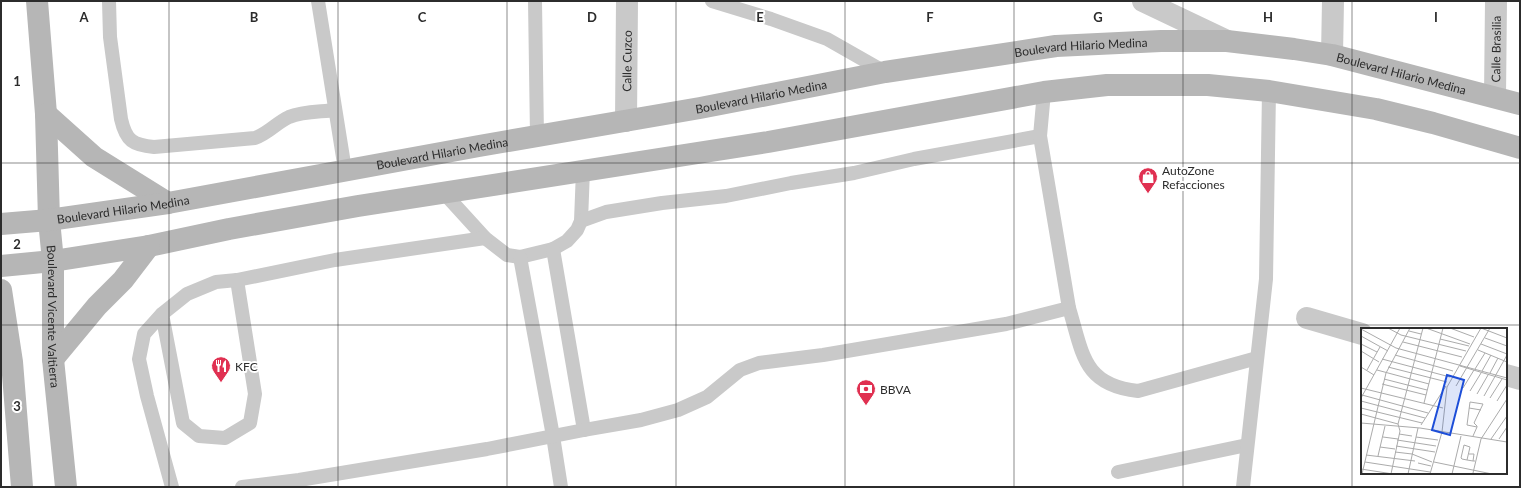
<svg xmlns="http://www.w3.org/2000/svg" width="1521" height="488" font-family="Lato,sans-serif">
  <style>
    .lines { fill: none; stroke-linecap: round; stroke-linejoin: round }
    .service { stroke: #c9c9c9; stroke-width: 14 }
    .minor { stroke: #c9c9c9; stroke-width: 22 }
    .secondary { stroke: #b6b6b6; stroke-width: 22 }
    .grid { fill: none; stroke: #2c2c2c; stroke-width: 1; stroke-opacity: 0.55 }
    .labels { text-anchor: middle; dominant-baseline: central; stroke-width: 4; stroke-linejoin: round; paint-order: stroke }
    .street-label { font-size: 12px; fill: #2c2c2c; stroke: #fff }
    .poi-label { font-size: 12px; fill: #2c2c2c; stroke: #fff; text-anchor: start }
    .inset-road { fill: none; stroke: #ababab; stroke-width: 1 }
    .view { fill: #1d4ed8; fill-opacity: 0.15; stroke: #1d4ed8; stroke-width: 2 }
    .inset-edge { fill: none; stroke: #2c2c2c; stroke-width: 2 }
    .grid-label { font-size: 13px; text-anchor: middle; font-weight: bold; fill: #2c2c2c; stroke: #fff; stroke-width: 4; stroke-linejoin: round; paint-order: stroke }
  </style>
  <rect width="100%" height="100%" fill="#fff"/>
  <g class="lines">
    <!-- service -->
    <g class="service">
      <path d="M109,1L110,37L121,119C126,141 133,145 154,147L255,138C269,133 276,123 289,117C303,111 321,112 335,110"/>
      <path d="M318,1L345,170"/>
      <path d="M535,1L537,136"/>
      <path d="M712,1L771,19L827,39L885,72"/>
      <path d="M444,193L485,238L507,255L520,257L553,249L567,241L577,230L581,221L583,170"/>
      <path d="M581,221L606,212L662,203L726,196L791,183L854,173L914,159L1040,136"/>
      <path d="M553,249L584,430"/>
      <path d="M520,257L553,436L561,487"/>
      <path d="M1069,308C1083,354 1083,385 1138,391L1257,358"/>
      <path d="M162,314L183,423L199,436L225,438L250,423L255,394L237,280"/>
      <path d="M1118,472L1247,445"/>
      <path d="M172,487L147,396L139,359L144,334L162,314L187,294L216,282L237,280L335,260L485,238"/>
      <path d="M242,487L299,480L487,449L584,430L641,420L678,410L707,397L740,370L759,363L823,355L1006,324L1069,308L1040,136L1044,92"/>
      <path d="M1243,487L1266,279L1269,91"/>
    </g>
    <!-- minor -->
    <g class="minor">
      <path d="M1143,1L1227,41"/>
      <path d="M1332,55L1333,1"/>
      <path id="s1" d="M1495,96L1496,1"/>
      <path id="s2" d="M626,121L627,1"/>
      <path d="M1307,318L1362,334"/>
      <path d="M1506,375L1520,379"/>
    </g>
    <!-- secondary -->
    <g class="secondary">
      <path id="s3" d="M37,1L46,114L49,220L53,261V359L66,487"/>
      <path d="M46,114L94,157L168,203"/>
      <path id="s4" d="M1,224L49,220L168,203L479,146L700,108L885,72L1056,46L1161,41H1227L1294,49L1332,55L1520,104"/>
      <path d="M1,266L53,261L149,246L229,229L358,206L768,142L1044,92L1107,85H1208L1269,91L1376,109L1433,123L1520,148"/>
      <path d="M1,290L12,362L22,487"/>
      <path d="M53,359L97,306L123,280L149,246"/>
    </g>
  </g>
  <!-- grid -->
  <path class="grid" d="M169,1V487M338,1V487M507,1V487M676,1V487M845,1V487M1014,1V487M1183,1V487M1352,1V487M1,163H1520M1,325H1520"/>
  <!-- icons -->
  <defs>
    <g id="shop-pin" transform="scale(1)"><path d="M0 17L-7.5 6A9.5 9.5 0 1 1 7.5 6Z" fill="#e03051" stroke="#fff"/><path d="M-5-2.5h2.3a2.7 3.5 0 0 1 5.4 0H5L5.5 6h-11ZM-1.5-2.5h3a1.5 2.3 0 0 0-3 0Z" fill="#fff"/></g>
    <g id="restaurant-pin" transform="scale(1)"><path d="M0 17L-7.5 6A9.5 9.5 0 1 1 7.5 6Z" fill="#e03051" stroke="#fff"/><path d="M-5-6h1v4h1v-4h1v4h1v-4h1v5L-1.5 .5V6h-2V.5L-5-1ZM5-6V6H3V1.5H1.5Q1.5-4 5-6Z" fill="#fff"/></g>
    <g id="bank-pin" transform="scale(1)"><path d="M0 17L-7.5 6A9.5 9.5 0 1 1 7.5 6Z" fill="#e03051" stroke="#fff"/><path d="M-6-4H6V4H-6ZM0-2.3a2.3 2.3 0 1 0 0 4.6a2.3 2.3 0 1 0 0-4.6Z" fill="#fff"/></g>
  </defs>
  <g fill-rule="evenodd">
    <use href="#shop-pin" x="1148" y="177"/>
    <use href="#restaurant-pin" x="221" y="366"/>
    <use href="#bank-pin" x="866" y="389"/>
  </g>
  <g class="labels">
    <!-- street labels -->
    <g class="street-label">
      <text stroke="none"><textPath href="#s4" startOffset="1095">Boulevard Hilario Medina</textPath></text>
      <text stroke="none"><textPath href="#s1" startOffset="47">Calle Brasilia</textPath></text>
      <text stroke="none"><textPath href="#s2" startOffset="60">Calle Cuzco</textPath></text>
      <text stroke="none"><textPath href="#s4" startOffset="1419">Boulevard Hilario Medina</textPath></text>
      <text stroke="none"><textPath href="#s4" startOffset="771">Boulevard Hilario Medina</textPath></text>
      <text stroke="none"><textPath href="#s4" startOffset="447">Boulevard Hilario Medina</textPath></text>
      <text stroke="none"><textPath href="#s4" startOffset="123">Boulevard Hilario Medina</textPath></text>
      <text stroke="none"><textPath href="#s3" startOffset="316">Boulevard Vicente Valtierra</textPath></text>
    </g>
    <!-- poi labels -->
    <g class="poi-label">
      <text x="1162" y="170">AutoZone<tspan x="1162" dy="14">Refacciones</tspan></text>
      <text x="235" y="366">KFC</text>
      <text x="880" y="389">BBVA</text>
    </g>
  </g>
  <!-- overview -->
  <g transform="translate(1361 328)">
    <rect width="146" height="146" fill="#fff"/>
    <path class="inset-road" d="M27,0L40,7L105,23M65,0L109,16M89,0L113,9M120,0L146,10M0,1L35,20L146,50M48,3L60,6M0,8L27,23M124,10L146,18M79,11L108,18M42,14L101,29M0,16L16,24M120,16L146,26M117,22L146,34M0,23L18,34M34,27L92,43M21,31L89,49M99,38L146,52M0,39L13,47M27,39L86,54M114,41L124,25M6,42L19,19M16,42L68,56M121,43L130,27M129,45L137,30M23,51L66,62M21,56L65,67M95,58L129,0M0,60L82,80M102,60L113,42M109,63L120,45M116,66L127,47M1,67L67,85M123,68L146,27M0,70L39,0M129,70L141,51M0,73L64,90M136,73L146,57M63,75L82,0M0,80L61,95M108,80L120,82M0,86L37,96M0,95L59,100L146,114M60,97L85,58M38,106L51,108M112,108L116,99V98L113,95L122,76L109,74L106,97L116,99M22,109L37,111M55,109L77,112M130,111L146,88M138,111L146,99M36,112L75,118M35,118L74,124M19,119L34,121M34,124L51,126L71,134M108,126H113L112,133M5,127L54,133M17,128L24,98M106,132L109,119L103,117L100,130L101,131L106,132L112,133H114M4,134L69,144M73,134L131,146M57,135L70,138M0,141L32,146M112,145L120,111L146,71M1,146L25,45L49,0M30,146L39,103L37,96L62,0M47,146L57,100M69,146L81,104L86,59L120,0M91,146L100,108"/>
    <path class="view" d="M86,47L103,52L89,107L71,102Z"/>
    <rect width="146" height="146" class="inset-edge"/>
  </g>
  <g class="grid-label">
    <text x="84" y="22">A</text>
    <text x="254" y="22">B</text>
    <text x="422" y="22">C</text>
    <text x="592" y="22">D</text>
    <text x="760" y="22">E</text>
    <text x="930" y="22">F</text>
    <text x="1098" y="22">G</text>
    <text x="1268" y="22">H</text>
    <text x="1436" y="22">I</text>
    <text x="17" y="86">1</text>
    <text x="17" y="249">2</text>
    <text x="17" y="411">3</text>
  </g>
  <!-- border -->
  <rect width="1521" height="488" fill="none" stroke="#2c2c2c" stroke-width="4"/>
</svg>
